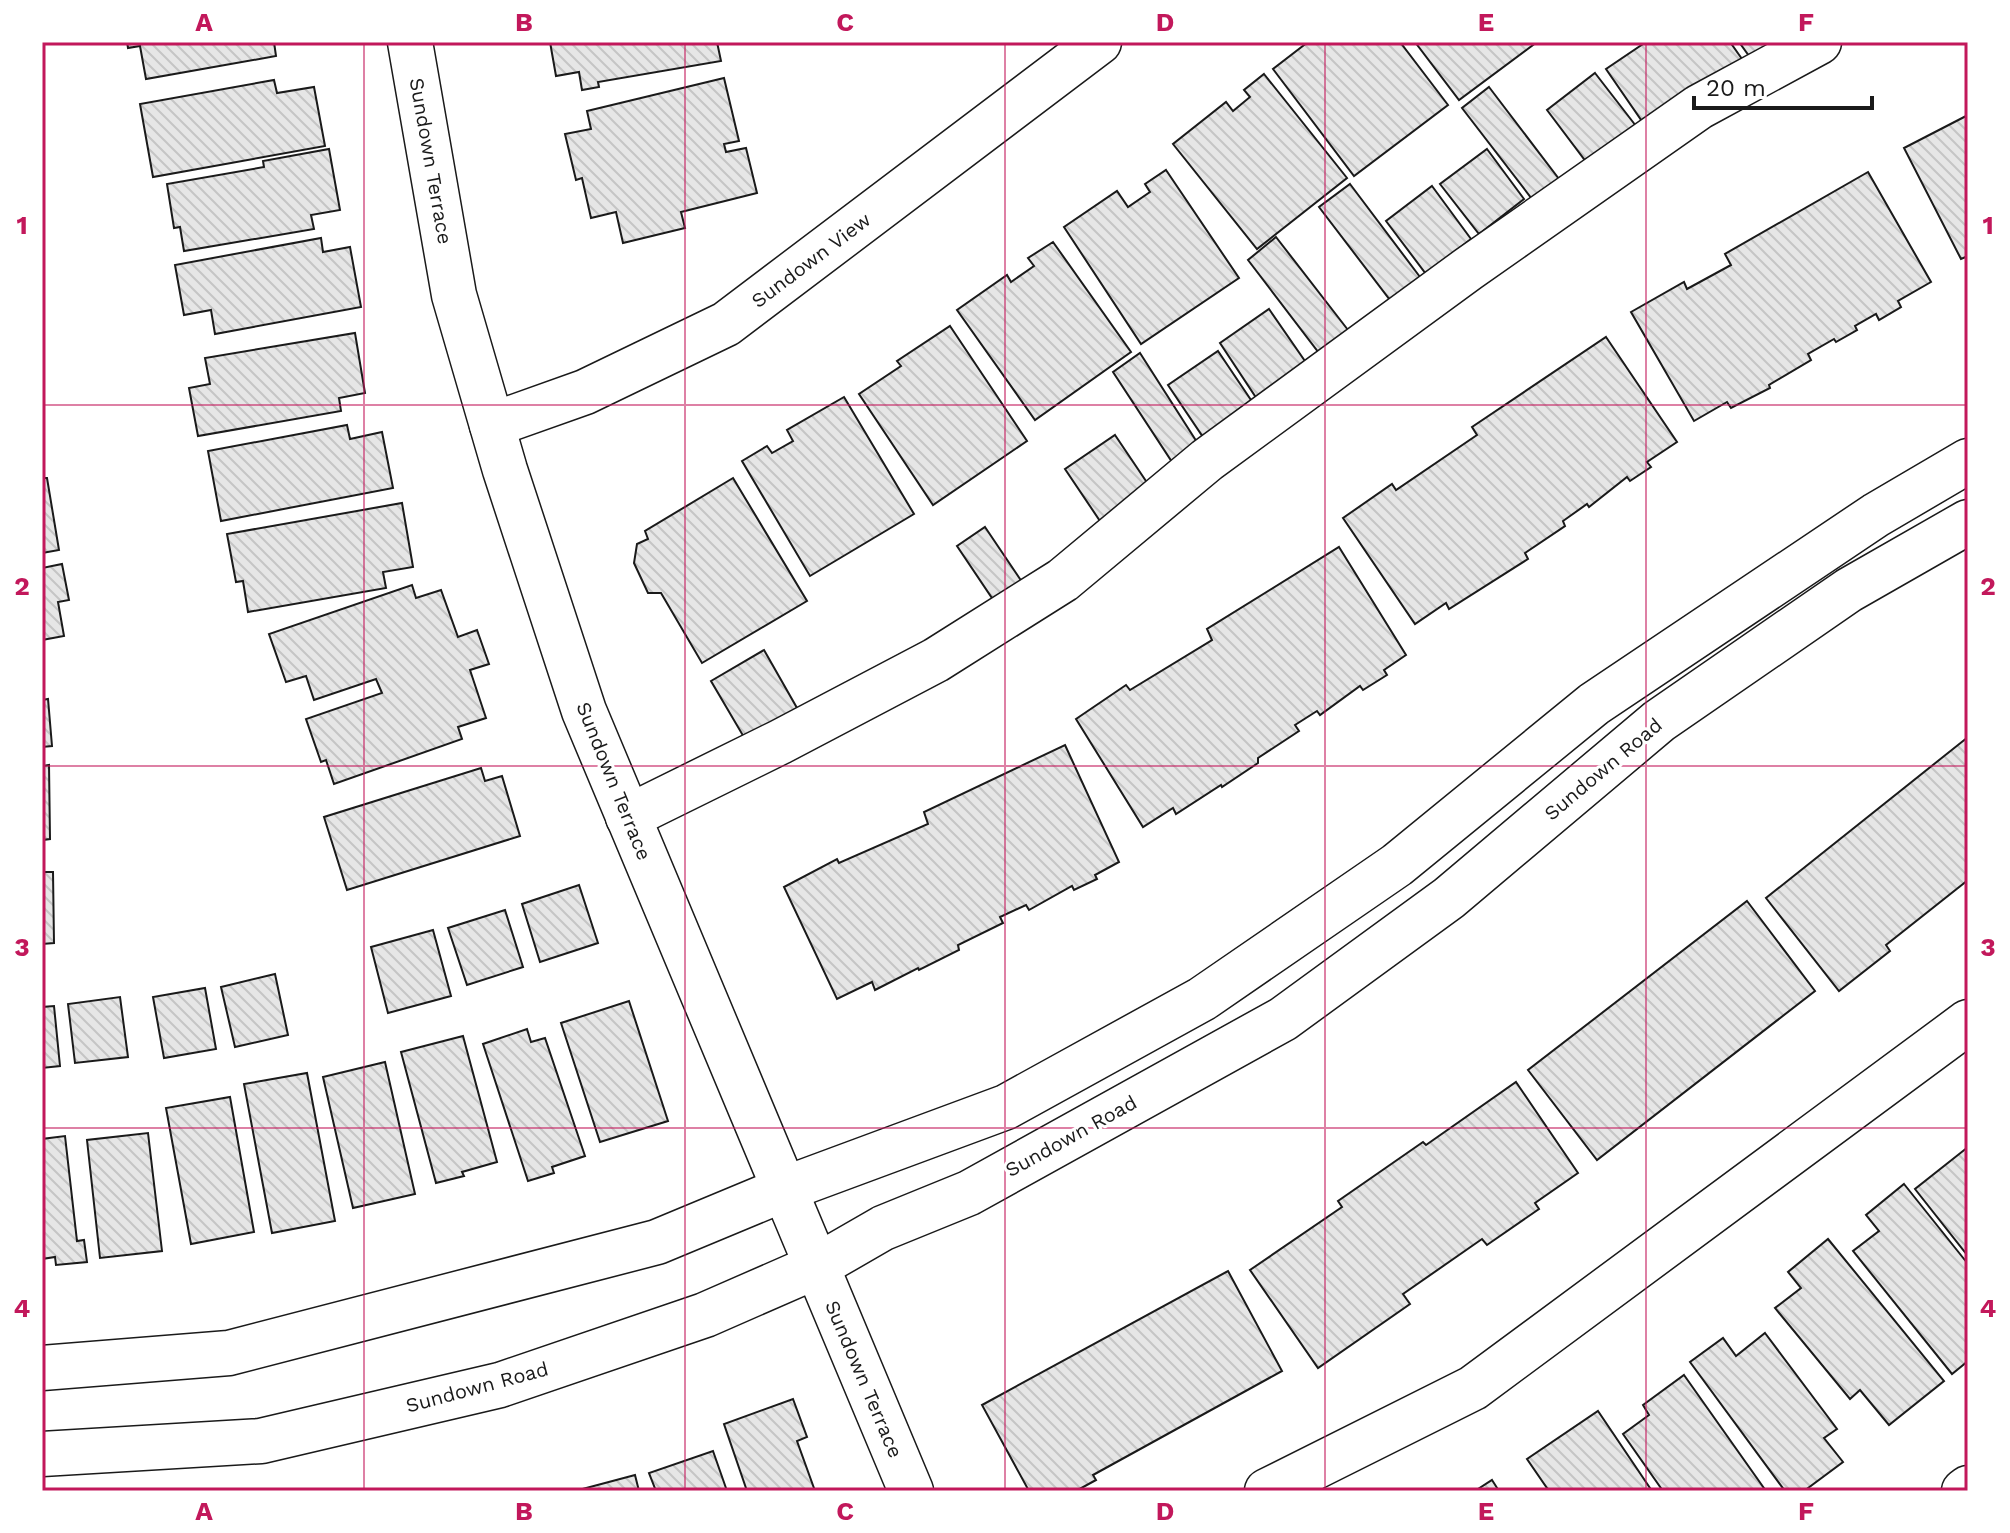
<svg xmlns="http://www.w3.org/2000/svg" width="2010" height="1533" font-family="'Work Sans',sans-serif">
  <style>
    .building { fill: url(#building-back-hatch); stroke: #1a1a1a; stroke-width: 2 }
    .lines { fill: none; stroke-linecap: round; stroke-linejoin: round }
    .minor-casing { stroke: #1a1a1a; stroke-width: 47 }
    .minor { stroke: #fff; stroke-width: 44 }
    .grid { fill: none; stroke: #c2185b; stroke-width: 2; stroke-opacity: 0.55 }
    .labels { text-anchor: middle; dominant-baseline: central; stroke-width: 6; stroke-linejoin: round; paint-order: stroke }
    .street-label { font-size: 20px; fill: #1a1a1a; stroke: #fff }
    .neatline { fill: none; stroke: #c2185b; stroke-width: 3 }
    .grid-label { font-size: 26px; text-anchor: middle; font-weight: bold; fill: #c2185b }
  </style>
  <defs>
    <pattern id="building-back-hatch" width="6" height="6" patternUnits="userSpaceOnUse" patternTransform="scale(2)"><rect width="6" height="6" fill="#e6e6e6"/><path d="M-1 5l2 2M0 0l6 6M5-1l2 2" fill="none" stroke="#c5c5c5"/></pattern>
  </defs>
  <rect width="100%" height="100%" fill="#fff"/>
  <!-- building -->
  <g class="building">
    <path d="M127,42H274L276,56L146,79L140,46L128,48Z"/>
    <path d="M550,42H717L721,61L598,82L599,87L582,90L579,72L556,76Z"/>
    <path d="M1308,42H1400L1448,105L1354,176L1273,69Z"/>
    <path d="M1415,42H1537L1459,100Z"/>
    <path d="M1646,42H1730L1742,59L1646,127L1606,69Z"/>
    <path d="M1739,42H1778L1752,60Z"/>
    <path d="M1595,73L1636,126L1587,163L1547,110Z"/>
    <path d="M1264,74L1347,178L1257,249L1173,144L1226,102L1233,111L1250,97L1244,90Z"/>
    <path d="M724,78L739,141L724,144L726,152L746,148L757,193L681,212L685,228L623,243L616,212L591,218L582,178L576,180L565,134L591,129L587,111Z"/>
    <path d="M274,80L277,93L314,87L325,146L153,177L140,104Z"/>
    <path d="M1489,87L1559,179L1532,199L1462,108Z"/>
    <path d="M1968,115V256L1961,259L1904,148Z"/>
    <path d="M329,149L340,210L311,215L314,229L184,251L180,227L174,228L167,184L264,167L263,161Z"/>
    <path d="M1487,149L1524,199L1479,234L1440,184Z"/>
    <path d="M1166,170L1239,278L1141,344L1064,227L1117,191L1128,207L1150,192L1145,184Z"/>
    <path d="M1868,172L1931,282L1898,301L1901,307L1879,320L1876,314L1855,326L1857,330L1836,342L1834,339L1808,354L1811,360L1769,385L1770,388L1731,408L1727,402L1694,421L1631,312L1684,282L1687,289L1731,265L1725,254Z"/>
    <path d="M1350,184L1420,277L1390,300L1319,207Z"/>
    <path d="M1432,186L1471,239L1426,274L1386,221Z"/>
    <path d="M1276,237L1348,330L1319,353L1248,260Z"/>
    <path d="M321,238L323,252L350,247L361,307L215,334L211,310L184,315L175,265Z"/>
    <path d="M1053,242L1131,352L1035,420L957,310L1007,275L1011,282L1034,266L1028,258Z"/>
    <path d="M1269,309L1307,364L1257,399L1220,343Z"/>
    <path d="M950,326L1027,441L933,505L859,394L901,366L897,361Z"/>
    <path d="M355,333L365,393L339,398L341,411L198,436L189,388L210,384L205,358Z"/>
    <path d="M1606,337L1677,442L1647,462L1651,467L1630,481L1627,477L1589,507L1587,504L1563,521L1565,526L1525,553L1528,559L1449,609L1446,603L1415,624L1343,518L1392,484L1396,490L1477,435L1472,427Z"/>
    <path d="M1218,351L1255,406L1205,440L1168,385Z"/>
    <path d="M1140,353L1202,450L1176,468L1113,372Z"/>
    <path d="M844,397L914,514L810,576L742,461L767,446L772,453L793,441L787,430Z"/>
    <path d="M347,425L350,439L382,432L393,488L221,521L208,451Z"/>
    <path d="M1115,435L1152,490L1102,524L1065,469Z"/>
    <path d="M42,478H47L59,550L42,553Z"/>
    <path d="M733,478L807,601L702,663L661,593H648L634,563L637,544L648,539L645,531Z"/>
    <path d="M402,503L413,567L383,572L386,588L248,612L243,581L236,582L227,534Z"/>
    <path d="M985,527L1022,582L994,601L957,546Z"/>
    <path d="M1339,547L1406,655L1384,670L1387,675L1363,690L1360,686L1320,715L1317,711L1295,725L1299,731L1258,758V763L1222,787L1221,785L1176,814L1173,808L1143,827L1076,719L1126,685L1130,690L1212,640L1207,629Z"/>
    <path d="M62,564L69,600L58,602L64,636L42,640V568Z"/>
    <path d="M412,585L416,598L441,590L458,637L477,630L489,664L470,670L486,718L458,727L462,739L334,784L326,760L321,762L306,719L382,693L376,679L314,700L306,676L286,682L269,634Z"/>
    <path d="M764,650L797,708L745,739L711,681Z"/>
    <path d="M42,693V700L48,699L52,746L42,747Z"/>
    <path d="M1968,737V880L1886,945L1890,951L1839,991L1766,898Z"/>
    <path d="M1065,745L1119,862L1095,875L1097,879L1074,890L1072,886L1029,910L1026,905L1000,917L1003,923L958,945L959,950L919,970L918,968L875,990L872,982L837,999L784,887L837,859L839,863L928,824L924,812Z"/>
    <path d="M49,765L50,839L42,840V766Z"/>
    <path d="M481,768L485,781L502,776L520,836L347,890L324,817Z"/>
    <path d="M42,872H53L54,943L42,944Z"/>
    <path d="M579,885L598,943L540,962L522,904Z"/>
    <path d="M1747,901L1815,991L1597,1160L1528,1070Z"/>
    <path d="M505,910L523,967L467,985L448,928Z"/>
    <path d="M433,930L451,996L388,1013L371,947Z"/>
    <path d="M275,974L288,1035L235,1047L221,987Z"/>
    <path d="M205,988L216,1049L164,1058L153,997Z"/>
    <path d="M120,997L128,1057L75,1063L68,1004Z"/>
    <path d="M629,1001L668,1121L600,1142L561,1023Z"/>
    <path d="M54,1006L60,1066L42,1068V1007Z"/>
    <path d="M527,1029L531,1042L545,1038L585,1156L552,1167L554,1173L528,1181L483,1044Z"/>
    <path d="M463,1036L497,1162L462,1172L464,1176L436,1183L401,1052Z"/>
    <path d="M385,1062L415,1194L353,1208L323,1077Z"/>
    <path d="M307,1073L335,1221L272,1233L244,1084Z"/>
    <path d="M1516,1082L1578,1173L1535,1203L1539,1209L1487,1245L1482,1239L1403,1294L1410,1304L1318,1368L1250,1270L1342,1207L1338,1201L1423,1142L1426,1145Z"/>
    <path d="M230,1097L254,1232L191,1244L166,1108Z"/>
    <path d="M148,1133L162,1251L100,1258L87,1140Z"/>
    <path d="M65,1136L77,1241L84,1240L87,1262L56,1265L55,1257L42,1259V1139Z"/>
    <path d="M1968,1147V1256L1915,1189Z"/>
    <path d="M1904,1184L1968,1264V1361L1952,1374L1853,1251L1879,1231L1866,1215Z"/>
    <path d="M1828,1239L1944,1381L1889,1425L1860,1390L1850,1399L1775,1308L1801,1288L1788,1272Z"/>
    <path d="M1228,1271L1282,1371L1093,1475L1096,1480L1076,1491H1029L982,1405Z"/>
    <path d="M1765,1333L1837,1429L1824,1438L1843,1462L1804,1491H1785L1690,1362L1723,1338L1736,1356Z"/>
    <path d="M1684,1375L1766,1491H1663L1623,1434L1649,1415L1643,1405Z"/>
    <path d="M793,1399L807,1437L797,1441L815,1491H747L724,1424Z"/>
    <path d="M1598,1411L1652,1491H1549L1527,1459Z"/>
    <path d="M713,1451L727,1491H656L649,1473Z"/>
    <path d="M635,1475L639,1491H575Z"/>
    <path d="M1492,1480L1499,1491H1475Z"/>
  </g>
  <g class="lines">
    <!-- minor casing -->
    <g class="minor-casing">
      <g id="minor">
        <path d="M410,42L454,295L505,470L584,711L911,1491"/>
        <path d="M492,425L585,392L726,324L1099,42"/>
        <path d="M628,817L780,742L936,660L1063,580L1207,460L1468,269L1699,107L1819,42"/>
        <path d="M42,1368L229,1353L657,1242L782,1190L1006,1107L1202,999L1397,865L1594,704L1876,515L1968,461"/>
        <path d="M42,1454L261,1441L500,1385L705,1315L817,1266L883,1228L969,1193L1283,1019L1449,898L1659,721L1849,590L1968,522"/>
        <path d="M1267,1491L1473,1388L1968,1022"/>
        <path d="M1964,1491L1968,1488"/>
      </g>
    </g>
    <!-- minor -->
    <use href="#minor" class="minor"/>
  </g>
  <!-- grid -->
  <path class="grid" d="M364,42V1491M685,42V1491M1005,42V1491M1325,42V1491M1646,42V1491M42,405H1968M42,766H1968M42,1128H1968"/>
  <g class="labels">
    <!-- street labels -->
    <g class="street-label">
      <text transform="translate(431 161) rotate(80)">Sundown Terrace</text>
      <text transform="translate(811 260) rotate(-37)">Sundown View</text>
      <text transform="translate(1603 769) rotate(-40)">Sundown Road</text>
      <text transform="translate(614 781) rotate(68)">Sundown Terrace</text>
      <text transform="translate(1071 1136) rotate(-29)">Sundown Road</text>
      <text transform="translate(864 1379) rotate(67)">Sundown Terrace</text>
      <text transform="translate(477 1387) rotate(-15)">Sundown Road</text>
    </g>
  </g>
  <!-- border -->
  <rect width="2010" height="1533" fill="none" stroke="#ffffff" stroke-width="88"/>
  <!-- scale -->
  <path d="M1694 96v12h178v-12" fill="none" stroke="#1a1a1a" stroke-width="4"/>
  <text x="1706" y="96" font-size="24" fill="#1a1a1a" stroke="#ffffff" stroke-width="6" paint-order="stroke">20 m</text>
  <rect x="44" y="44" width="1922" height="1445" class="neatline"/>
  <g class="grid-label">
    <text x="204" y="31">A</text>
    <text x="524" y="31">B</text>
    <text x="845" y="31">C</text>
    <text x="1165" y="31">D</text>
    <text x="1486" y="31">E</text>
    <text x="1806" y="31">F</text>
    <text x="22" y="234">1</text>
    <text x="1988" y="234">1</text>
    <text x="22" y="595">2</text>
    <text x="1988" y="595">2</text>
    <text x="22" y="956">3</text>
    <text x="1988" y="956">3</text>
    <text x="22" y="1317">4</text>
    <text x="1988" y="1317">4</text>
    <text x="204" y="1520">A</text>
    <text x="524" y="1520">B</text>
    <text x="845" y="1520">C</text>
    <text x="1165" y="1520">D</text>
    <text x="1486" y="1520">E</text>
    <text x="1806" y="1520">F</text>
  </g>
</svg>
